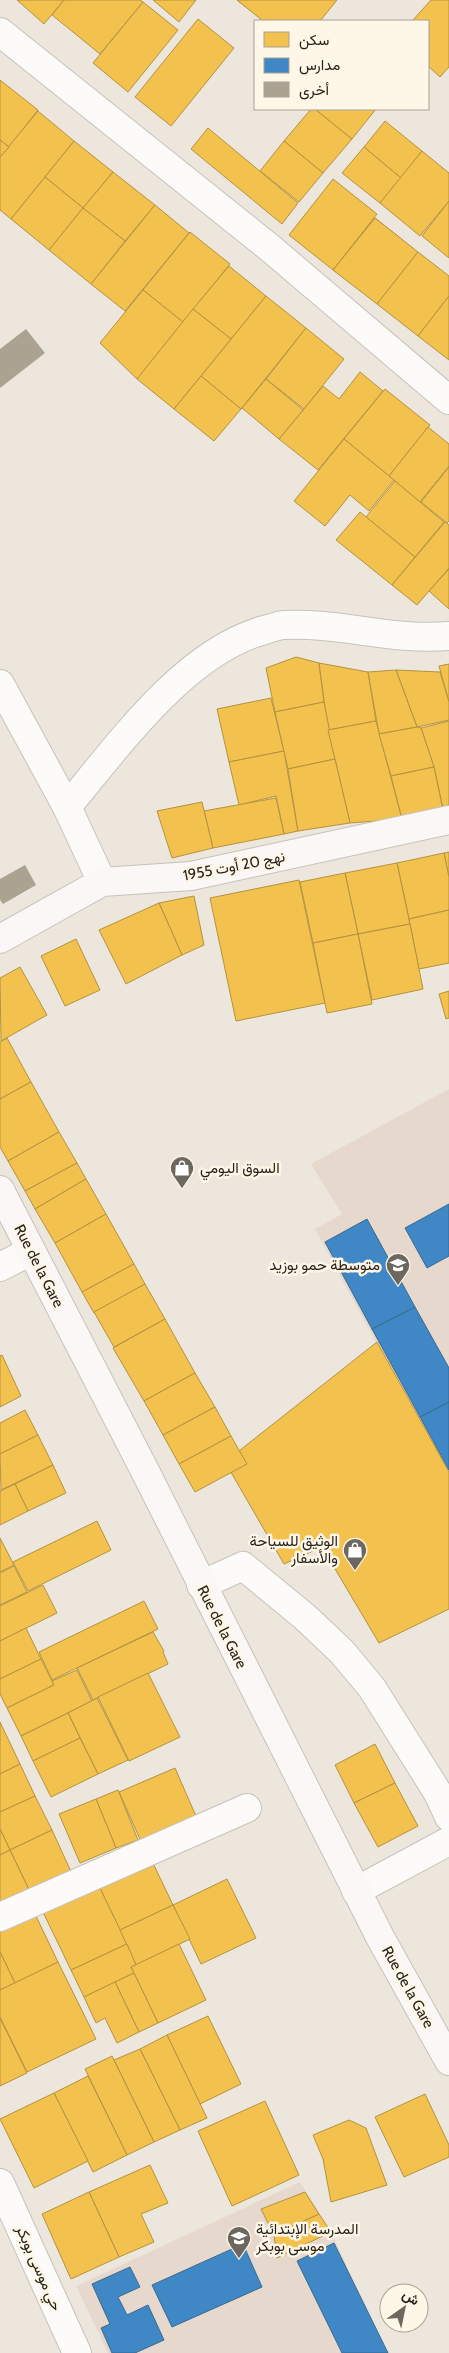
<svg xmlns="http://www.w3.org/2000/svg" width="449" height="2353" font-family="Cabin,Vazirmatn,sans-serif">
  <style>
    .education { fill: #e7d8cd }
    .homes { fill: #f2c14e; stroke: #b5923f }
    .schools { fill: #3f88c5; stroke: #386a92 }
    .building { fill: #aba291 }
    .lines { fill: none; stroke-linecap: round; stroke-linejoin: round }
    .street-casing { stroke: #c7c2ba; stroke-width: 30 }
    .secondary-casing { stroke: #c7c2ba; stroke-width: 30 }
    .street { stroke: #fcfbfa; stroke-width: 28 }
    .secondary { stroke: #faf7f6; stroke-width: 28 }
    .labels { text-anchor: middle; dominant-baseline: central; stroke-width: 5; stroke-linejoin: round; paint-order: stroke }
    .street-label { font-size: 15px; fill: #27231c; stroke: #fef6e6 }
    .poi-label { font-size: 15px; fill: #27231c; stroke: #fef6e6; text-anchor: start }
  </style>
  <rect width="100%" height="100%" fill="#ece6dc"/>
  <!-- education -->
  <g class="education">
    <path d="M449,1089V1478L315,1229L342,1214L311,1164Z"/>
    <path d="M300,2182L331,2232L388,2353H108L76,2286Z"/>
  </g>
  <!-- homes -->
  <g class="homes">
    <path d="M17,0H64L44,24Z"/>
    <path d="M64,0H140L143,2L100,54L52,15Z"/>
    <path d="M153,0H196L179,22Z"/>
    <path d="M237,0H281L264,21Z"/>
    <path d="M237,0H337L320,21H263Z"/>
    <path d="M431,0H449V67L440,77L428,66V21H412Z"/>
    <path d="M143,2L178,30L128,92L93,63Z"/>
    <path d="M198,19L234,48L171,126L135,97Z"/>
    <path d="M0,80L38,110L9,147L0,140Z"/>
    <path d="M311,109H315L352,139L323,173L284,141Z"/>
    <path d="M315,109H376L352,139Z"/>
    <path d="M38,111L74,141L11,219L0,210V157Z"/>
    <path d="M385,121L422,151L401,178L364,147Z"/>
    <path d="M208,128L298,203L282,224L191,149Z"/>
    <path d="M0,140L9,147L0,157Z"/>
    <path d="M74,141L113,172L83,208L45,177Z"/>
    <path d="M284,141L323,173L299,202L260,171Z"/>
    <path d="M364,147L401,178L380,203L342,173Z"/>
    <path d="M422,151L449,173V201L420,236L380,203Z"/>
    <path d="M113,172L155,205L125,241L83,208Z"/>
    <path d="M45,177L83,208L49,250L11,219Z"/>
    <path d="M333,179L377,214L333,270L289,235Z"/>
    <path d="M449,201V258L422,236Z"/>
    <path d="M155,205L189,233L125,311L91,284Z"/>
    <path d="M83,208L125,241L91,284L49,250Z"/>
    <path d="M375,218L400,238L359,289L333,270Z"/>
    <path d="M375,218L418,252L377,304L333,270Z"/>
    <path d="M190,232L230,264L183,322L143,290Z"/>
    <path d="M418,252L449,276V296L418,336L377,304Z"/>
    <path d="M229,266L266,296L231,339L193,309Z"/>
    <path d="M143,290L183,322L137,379L100,343Z"/>
    <path d="M266,296L306,328L241,409L201,376Z"/>
    <path d="M449,296V360L418,336Z"/>
    <path d="M193,309L231,339L174,409L137,379Z"/>
    <path d="M306,328L344,359L304,409L266,379Z"/>
    <path d="M360,372L383,391L318,470L279,439L323,386L339,399Z"/>
    <path d="M201,376L241,409L214,441L174,409Z"/>
    <path d="M266,379L303,410L279,439L242,408Z"/>
    <path d="M385,389L430,425L389,476L344,439Z"/>
    <path d="M428,427L449,444V466L420,502L389,476Z"/>
    <path d="M344,439L394,480L369,511L350,495L325,526L294,501Z"/>
    <path d="M449,467V521L447,523L421,502Z"/>
    <path d="M395,481L444,522L415,557L366,517Z"/>
    <path d="M360,512L415,557L392,585L336,540Z"/>
    <path d="M445,522L449,525V568L417,605L392,585Z"/>
    <path d="M449,569V609L429,591Z"/>
    <path d="M296,657L319,663L324,702L275,712L266,668Z"/>
    <path d="M319,663L368,672L376,721L328,730Z"/>
    <path d="M449,664V702L439,666Z"/>
    <path d="M396,670L440,672L449,702V720L417,727Z"/>
    <path d="M396,670L417,727L379,734L368,672Z"/>
    <path d="M271,698L284,751L229,762L217,709Z"/>
    <path d="M324,702L335,759L288,769L275,712Z"/>
    <path d="M376,721L402,819L350,823L328,730Z"/>
    <path d="M449,721V808L443,809L434,767L421,728Z"/>
    <path d="M417,727L421,728L434,767L391,776L379,734Z"/>
    <path d="M284,751L298,831L284,834L276,796L239,805L229,762Z"/>
    <path d="M335,759L350,823L298,831L288,769Z"/>
    <path d="M434,767L443,810L402,819L391,776Z"/>
    <path d="M276,798L284,834L213,848L204,811Z"/>
    <path d="M202,802L213,848L172,858L157,811Z"/>
    <path d="M449,852V877L444,853Z"/>
    <path d="M444,853L449,877V910L409,919L397,863Z"/>
    <path d="M397,863L410,924L358,934L345,873Z"/>
    <path d="M345,873L358,934L313,943L300,882Z"/>
    <path d="M299,880L325,1003L236,1021L210,898Z"/>
    <path d="M194,896L204,945L182,955L159,903Z"/>
    <path d="M159,903L182,955L126,984L99,930Z"/>
    <path d="M449,910V963L419,969L409,919Z"/>
    <path d="M410,924L423,989L372,1000L358,934Z"/>
    <path d="M358,934L372,1004L327,1013L313,943Z"/>
    <path d="M76,939L100,990L65,1006L41,956Z"/>
    <path d="M20,967L47,1015L1,1041L0,978Z"/>
    <path d="M449,991V1018L446,1019L439,994Z"/>
    <path d="M7,1038L31,1082L0,1099V1042Z"/>
    <path d="M31,1082L59,1132L8,1161L0,1147V1099Z"/>
    <path d="M59,1132L77,1163L25,1191L8,1161Z"/>
    <path d="M77,1163L86,1179L35,1209L25,1191Z"/>
    <path d="M86,1179L106,1214L55,1243L35,1209Z"/>
    <path d="M106,1214L134,1264L82,1292L55,1243Z"/>
    <path d="M134,1264L145,1284L94,1313L82,1292Z"/>
    <path d="M145,1284L165,1319L114,1347L94,1312Z"/>
    <path d="M165,1319L195,1373L144,1401L113,1348Z"/>
    <path d="M377,1342L449,1472V1609L379,1643L322,1547L284,1564L225,1462Z"/>
    <path d="M2,1355L21,1396L0,1407V1356Z"/>
    <path d="M195,1373L215,1407L163,1435L144,1401Z"/>
    <path d="M215,1407L231,1436L179,1464L163,1435Z"/>
    <path d="M25,1410L38,1435L0,1454V1423Z"/>
    <path d="M38,1435L53,1465L1,1490L0,1454Z"/>
    <path d="M231,1436L247,1464L195,1492L179,1464Z"/>
    <path d="M53,1465L66,1493L28,1511L15,1484Z"/>
    <path d="M15,1484L28,1511L0,1525V1491Z"/>
    <path d="M97,1521L111,1550L28,1591L13,1562Z"/>
    <path d="M0,1538L14,1565L0,1572Z"/>
    <path d="M14,1566L27,1592L0,1605V1573Z"/>
    <path d="M43,1585L57,1613L0,1641V1606Z"/>
    <path d="M144,1601L158,1629L52,1680L39,1652Z"/>
    <path d="M26,1628L41,1659L0,1679V1641Z"/>
    <path d="M153,1632L164,1651L163,1652L168,1664L93,1700L77,1668Z"/>
    <path d="M41,1659L54,1685L7,1708L0,1694V1679Z"/>
    <path d="M77,1670L92,1701L21,1736L7,1708L54,1685L52,1681Z"/>
    <path d="M148,1673L180,1737L129,1761L98,1697Z"/>
    <path d="M97,1698L128,1760L98,1774L68,1713Z"/>
    <path d="M68,1713L80,1738L33,1761L21,1736Z"/>
    <path d="M0,1722L20,1764L0,1774Z"/>
    <path d="M80,1738L98,1774L51,1797L33,1761Z"/>
    <path d="M375,1744L395,1783L354,1803L335,1765Z"/>
    <path d="M20,1764L35,1796L0,1812V1774Z"/>
    <path d="M175,1768L199,1823L143,1846L119,1792Z"/>
    <path d="M395,1783L418,1826L378,1847L354,1803Z"/>
    <path d="M118,1790L138,1840L116,1848L96,1799Z"/>
    <path d="M35,1796L52,1830L10,1850L0,1829V1812Z"/>
    <path d="M96,1799L116,1848L80,1863L59,1814Z"/>
    <path d="M0,1829L10,1850L0,1855Z"/>
    <path d="M52,1830L73,1876L32,1896L10,1850Z"/>
    <path d="M10,1850L32,1896L0,1911V1855Z"/>
    <path d="M150,1857L173,1905L120,1930L97,1882Z"/>
    <path d="M227,1879L256,1938L201,1964L173,1905Z"/>
    <path d="M97,1882L127,1944L71,1970L41,1908Z"/>
    <path d="M173,1905L190,1939L136,1965L120,1930Z"/>
    <path d="M34,1912L58,1962L15,1983L0,1952V1928Z"/>
    <path d="M127,1944L136,1965L131,1967L134,1973L84,1997L71,1970Z"/>
    <path d="M179,1944L206,2000L158,2023L131,1967Z"/>
    <path d="M0,1952L15,1983L0,1990Z"/>
    <path d="M58,1962L96,2039L27,2072L0,2017V1990Z"/>
    <path d="M134,1973L158,2023L139,2032L115,1982Z"/>
    <path d="M115,1982L139,2032L117,2043L105,2018L96,2023L84,1997Z"/>
    <path d="M208,2016L241,2084L200,2104L167,2035Z"/>
    <path d="M0,2018L27,2073L0,2086Z"/>
    <path d="M167,2035L207,2118L180,2130L140,2049Z"/>
    <path d="M140,2049L180,2130L154,2142L114,2060Z"/>
    <path d="M112,2056L154,2142L127,2155L85,2069Z"/>
    <path d="M88,2076L127,2155L93,2172L54,2093Z"/>
    <path d="M54,2093L88,2161L34,2188L0,2119Z"/>
    <path d="M425,2094L449,2145V2157L404,2177L375,2117Z"/>
    <path d="M265,2101L299,2175L232,2206L198,2131Z"/>
    <path d="M349,2120L366,2128L387,2185L331,2202L323,2159L313,2135Z"/>
    <path d="M150,2165L168,2203L141,2214L154,2242L119,2257L89,2192Z"/>
    <path d="M89,2192L119,2257L71,2279L42,2214Z"/>
    <path d="M305,2192L319,2214L274,2235L261,2209Z"/>
    <path d="M319,2214L331,2232L277,2258L274,2235Z"/>
  </g>
  <!-- schools -->
  <g class="schools">
    <path d="M449,1204V1256L427,1268L405,1228Z"/>
    <path d="M367,1219L415,1307L372,1329L325,1242Z"/>
    <path d="M415,1307L449,1368V1402L420,1417L372,1329Z"/>
    <path d="M449,1402V1470L420,1417Z"/>
    <path d="M334,2243L388,2353H342L297,2261Z"/>
    <path d="M243,2244L262,2287L172,2327L152,2285Z"/>
    <path d="M130,2267L140,2287L118,2297L127,2315L148,2305L164,2340L135,2353H112L101,2328L110,2324L92,2284Z"/>
  </g>
  <!-- building -->
  <g class="building">
    <path d="M26,329L45,353L0,388V349Z"/>
    <path d="M25,865L36,885L3,904L0,900V879Z"/>
  </g>
  <g class="lines">
    <!-- street casing -->
    <g class="street-casing">
      <g id="street">
        <path d="M0,32L270,248L449,400"/>
        <path d="M0,684L67,807L102,882"/>
        <path d="M67,807C118,746 183,654 261,631C268,629 276,626 283,625C340,622 392,641 449,636"/>
        <path d="M0,1267L31,1251"/>
        <path d="M201,1585L243,1566L305,1617L342,1652L372,1688L438,1793L449,1817"/>
        <path d="M356,1891L449,1841"/>
        <path d="M0,1917L247,1808"/>
        <path d="M0,2183L77,2353"/>
      </g>
    </g>
    <!-- secondary casing -->
    <g class="secondary-casing">
      <g id="secondary">
        <path d="M0,939L102,882L191,876L449,820"/>
        <path d="M0,1190L145,1471L380,1937L449,2061"/>
      </g>
    </g>
    <!-- street -->
    <use href="#street" class="street"/>
    <!-- secondary -->
    <use href="#secondary" class="secondary"/>
  </g>
  <!-- icons -->
  <defs>
    <g id="shop-pin" transform="scale(1.25)"><path d="M0 17L-7.5 6A9.5 9.5 0 1 1 7.5 6Z" fill="#6c675f" stroke="#fef6e6"/><path d="M-5-2.5h2.3a2.7 3.5 0 0 1 5.4 0H5L5.5 6h-11ZM-1.5-2.5h3a1.5 2.3 0 0 0-3 0Z" fill="#fff"/></g>
    <g id="school-pin" transform="scale(1.25)"><path d="M0 17L-7.5 6A9.5 9.5 0 1 1 7.5 6Z" fill="#6c675f" stroke="#fef6e6"/><path d="M0-5L7-2L0 1L-7-2ZM-4 1L0 2.5L4 1V4Q0 6-4 4Z" fill="#fff"/></g>
  </defs>
  <g fill-rule="evenodd">
    <use href="#shop-pin" x="182" y="1168"/>
    <use href="#school-pin" x="398" y="1265"/>
    <use href="#shop-pin" x="355" y="1550"/>
    <use href="#school-pin" x="239" y="2238"/>
  </g>
  <g class="labels">
    <!-- street labels -->
    <g class="street-label">
      <text transform="translate(234 866) rotate(-11)">نهج 20 أوت 1955</text>
      <text transform="translate(39 1266) rotate(63)">Rue de la Gare</text>
      <text transform="translate(222 1627) rotate(63)">Rue de la Gare</text>
      <text transform="translate(408 1987) rotate(61)">Rue de la Gare</text>
      <text transform="translate(39 2268) rotate(66)">حي موسى بوبكر</text>
    </g>
    <!-- poi labels -->
    <g class="poi-label">
      <text x="200" y="1168">السوق اليومي</text>
      <text x="380" y="1265" text-anchor="end">متوسطة حمو بوزيد</text>
      <text x="338" y="1541" text-anchor="end">الوثيق للسياحة<tspan x="338" dy="17">والأسفار</tspan></text>
      <text x="256" y="2229">المدرسة الإبتدائية<tspan x="256" dy="17">موسى بوبكر</tspan></text>
    </g>
  </g>
  <!-- legend -->
  <rect x="254" y="20" width="175" height="90" fill="#fef6e6" stroke="#a8a295"/>
  <rect x="264" y="32" width="25" height="15" fill="#f2c14e" stroke="#a8a295"/>
  <text x="299" y="45" font-size="15" fill="#27231c">سكن</text>
  <rect x="264" y="58" width="25" height="15" fill="#3f88c5" stroke="#a8a295"/>
  <text x="299" y="70" font-size="15" fill="#27231c">مدارس</text>
  <rect x="264" y="82" width="25" height="15" fill="#aba291" stroke="#a8a295"/>
  <text x="299" y="95" font-size="15" fill="#27231c">أخرى</text>
  <!-- north arrow -->
  <g transform="translate(404 2308) rotate(33)"><circle r="24" fill="#fef6e6" stroke="#a8a295"/>
  <path d="M0-4L9 19L0 12L-9 19Z" fill="#6c675f"/>
  <text y="-8" font-size="14" font-weight="bold" text-anchor="middle" fill="#27231c">ش</text>
  </g>
</svg>
